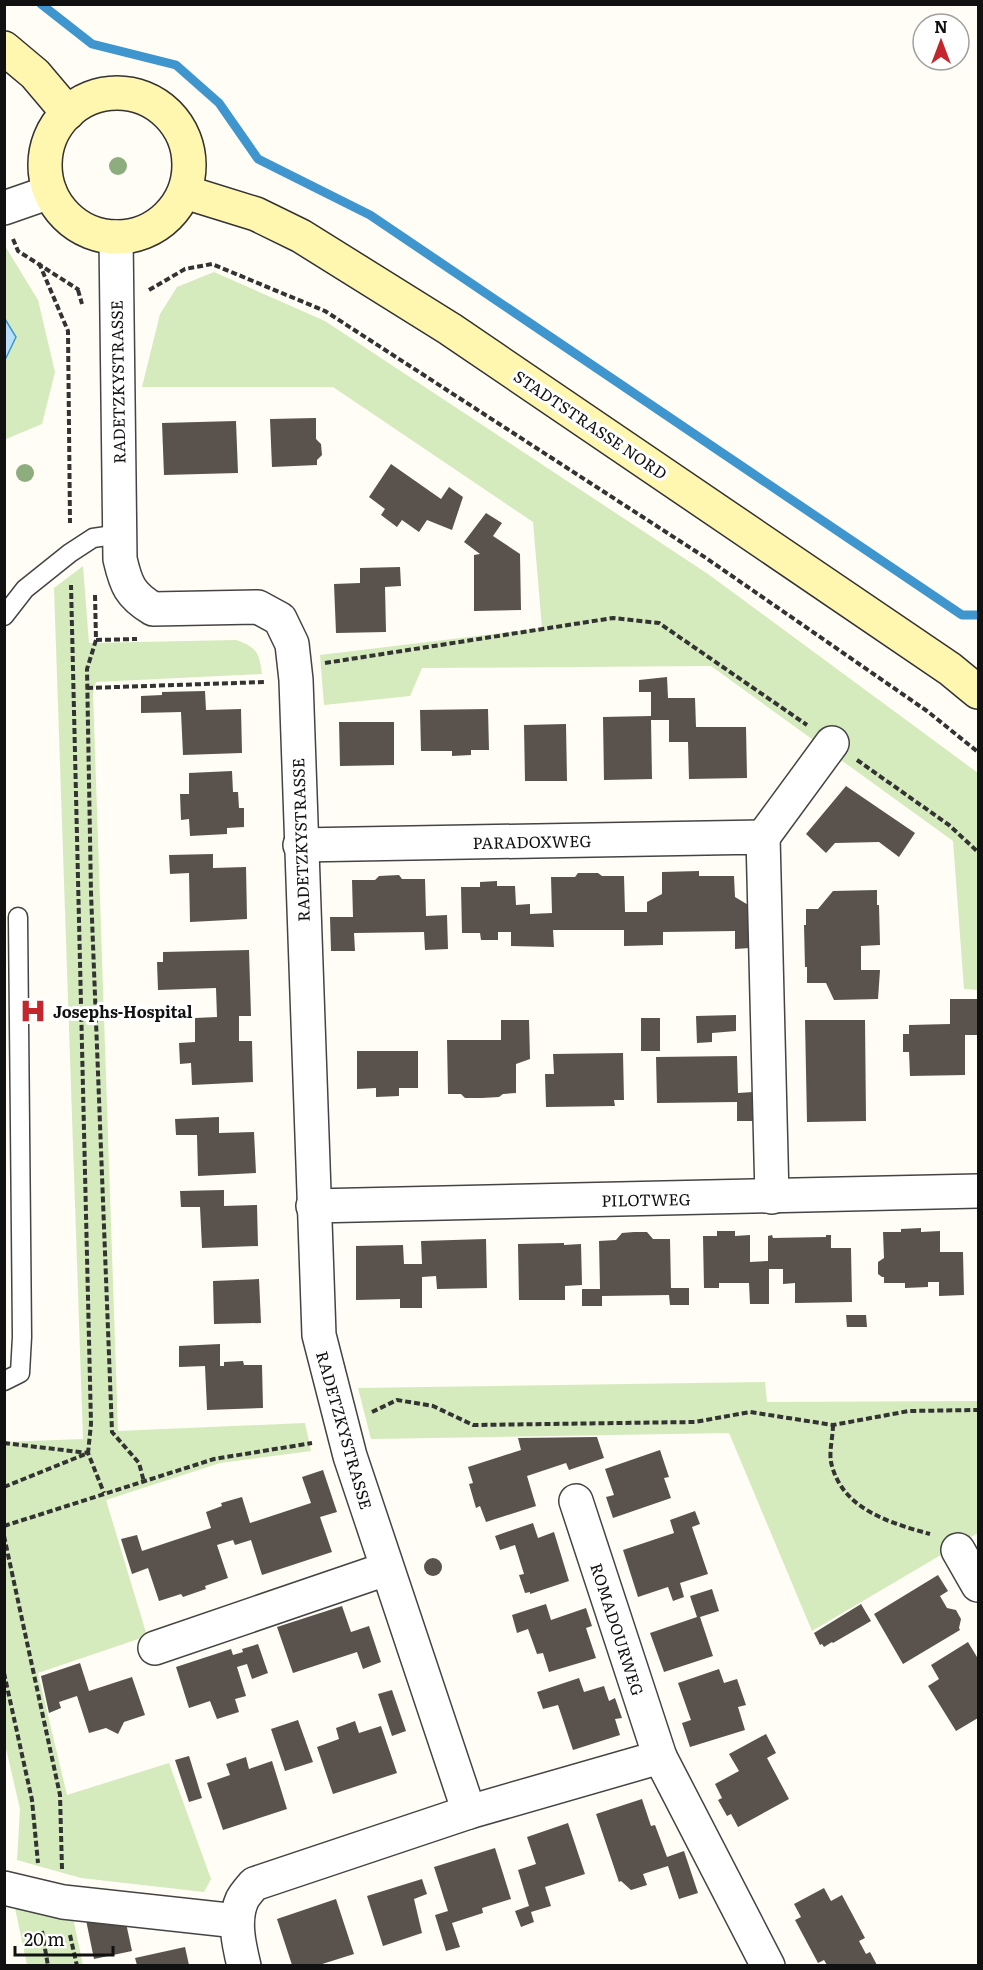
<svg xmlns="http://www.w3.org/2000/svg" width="983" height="1970" font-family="Literata,serif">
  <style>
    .green { fill: #d5ebbd }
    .water { fill: #b9e0f7; stroke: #3f96cf; stroke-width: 1.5 }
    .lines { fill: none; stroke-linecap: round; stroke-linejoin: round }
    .stream { stroke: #3f96cf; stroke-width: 9 }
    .building { fill: #5a524d }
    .lane-casing { stroke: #444; stroke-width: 21 }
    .street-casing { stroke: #444; stroke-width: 36 }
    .secondary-casing { stroke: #333; stroke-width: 36 }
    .path { stroke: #333; stroke-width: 4; stroke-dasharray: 6 3; stroke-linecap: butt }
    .lane { stroke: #fff; stroke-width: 18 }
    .street { stroke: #fff; stroke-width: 33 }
    .secondary { stroke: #fff6b0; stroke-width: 33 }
    .tree { fill: #8dad7f }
    .labels { text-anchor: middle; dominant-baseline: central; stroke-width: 6; stroke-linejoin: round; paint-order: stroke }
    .street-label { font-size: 16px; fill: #111; stroke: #fff }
    .poi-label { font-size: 16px; font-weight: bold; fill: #111; stroke: #fff; text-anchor: start }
  </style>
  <rect width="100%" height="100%" fill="#fffdf5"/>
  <!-- green -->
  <g class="green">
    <path d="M5,246L38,300L55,372L42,424L6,439H4L5,360L16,337L5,319Z"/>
    <path d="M214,272L325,321L708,574L978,773V990L964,989L953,841L711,666L422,668L410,696L324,705L320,655L542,628L533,522L333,387H142L160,314L177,287Z"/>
    <path d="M83,566L89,643L236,640C257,647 259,653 262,674L96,682L93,693L118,1431L305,1423L311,1451L220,1463L106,1500L147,1636L38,1673L67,1795L169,1763L211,1879L204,1892L81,1878L17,1860L20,1809L4,1740V1442L83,1439L54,588Z"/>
    <path d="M765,1382L767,1402L978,1401V1533L812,1631L729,1433L371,1439L358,1388Z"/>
    <path d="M15,1908L73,1918L83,1965H27Z"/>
  </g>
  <!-- water -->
  <path class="water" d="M5,319L16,337L5,360Z"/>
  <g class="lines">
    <!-- stream -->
    <path class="stream" d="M41,4L92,44L176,65L219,103L258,159L370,215L962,615H978"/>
  </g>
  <!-- building -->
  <g class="building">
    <path d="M316,418V439L321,444L322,455L317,460V465L272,467L270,419Z"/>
    <path d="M236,421L238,473L164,475L162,423Z"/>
    <path d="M391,464L441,499L449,487L463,497L452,530L427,520L419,532L402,520L397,527L381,515L385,509L369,497Z"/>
    <path d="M486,513L502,523L493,536L520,554L521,610L474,611V555L480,554L464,542Z"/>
    <path d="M400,567L401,586L385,587L386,632L336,633L334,584L360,583V568Z"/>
    <path d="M667,677L668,698H695L696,727H746L747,778L689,779L688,742H669V720H651L652,779L604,780L603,717L651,716V692H639V680Z"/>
    <path d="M205,691L206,710L241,709L242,753L183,755L181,712L141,713V696L162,695V692Z"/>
    <path d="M488,709L489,750H471V755L452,756V751H421L420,710Z"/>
    <path d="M339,722H394V765L340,766Z"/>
    <path d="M566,724L567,781H525L524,725Z"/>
    <path d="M232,771L233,792H238L239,808H244V827L227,828V834L190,836L189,819L181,820L180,794H189V773Z"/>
    <path d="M846,786L915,833L899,857L879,842L835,843L826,853L806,834Z"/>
    <path d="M213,854V868L246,867L247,919L190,922L189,873L170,874L169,855Z"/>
    <path d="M699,871V876H734L735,897L750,906V948L735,949V931L663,932V945L624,946V930H553L554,947L511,946V932H498V940H481L480,933H462L461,887H480V882L497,881V886H515L516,905L530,904V914L552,913L551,877H575L578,873H598L602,876H624L625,912H647V902L662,894V872Z"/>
    <path d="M399,875L402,879H425L426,916L447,915L448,949L425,950L424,932L354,933L355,951H331L330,917H353L352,880H375L379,876Z"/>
    <path d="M877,890V905H879L880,945L861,946V970H880L878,999L834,1000L826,983H807V967H805L804,925H806V909H818L833,891Z"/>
    <path d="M249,950L251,1016H239V1041H252L253,1082L192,1085L191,1063L180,1064L179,1043L195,1042V1018L217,1017L216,988L158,990L157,962H163V952Z"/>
    <path d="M950,999H978V1035H965V1075L910,1076L909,1052H903V1034H909V1025L950,1024Z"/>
    <path d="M736,1015V1031L712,1033V1042L697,1043L696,1016Z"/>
    <rect x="641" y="1018" width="19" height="33"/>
    <path d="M501,1020H529L530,1059L516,1064V1093L503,1094L499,1097L482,1098H465L461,1094H448L447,1040H501Z"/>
    <path d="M805,1020H865L866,1121L807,1122Z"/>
    <path d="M357,1051H418V1088H399V1096L376,1097V1088L357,1089Z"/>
    <path d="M623,1053L624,1100H614L615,1106L546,1107L545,1074H554L553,1054Z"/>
    <path d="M737,1056L738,1093L753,1092L754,1121H737V1102L657,1103L656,1057Z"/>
    <path d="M219,1117V1133L254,1132L256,1173L198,1176L197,1135H176L175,1119Z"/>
    <path d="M224,1190V1206L257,1205L258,1246L202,1248L200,1207H181L180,1191Z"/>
    <path d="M921,1228V1232L940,1231V1252H963L964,1295L939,1296V1282H928V1287L905,1288V1283H884V1277H882L878,1274V1262L884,1258L883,1232H901V1229Z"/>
    <path d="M717,1231H735V1236L750,1235V1262L768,1261V1236L772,1235L773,1238L826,1237V1235H831V1248H851L852,1302L795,1303V1283L783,1284V1269H769V1304H750L749,1283H719V1288H704L703,1236H717Z"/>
    <path d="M634,1232H647L653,1239H670L671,1288H689V1305H670L669,1295L602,1296V1306H582V1289H600L599,1241L616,1240L622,1233Z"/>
    <path d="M486,1239L487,1288L437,1289L436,1276L422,1277V1308H400V1299L356,1300V1246L403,1245L404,1264H422L421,1241Z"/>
    <path d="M564,1243V1245L581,1244L582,1285L565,1286V1300H519L518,1244Z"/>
    <path d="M259,1279L261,1323L214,1324L213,1281Z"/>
    <path d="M846,1315H866L867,1327H847Z"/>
    <path d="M220,1344V1366H224V1362L243,1361L244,1365H262L263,1408L207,1410L205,1366L179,1367V1346Z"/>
    <path d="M597,1437L604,1458L569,1470L566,1463L527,1476L536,1506L486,1522L480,1506L476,1508L469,1484L473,1483L468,1467L521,1450L518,1438Z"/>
    <path d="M660,1450L669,1477L664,1478L671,1498L613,1518L606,1497L614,1495L605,1469Z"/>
    <path d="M323,1470L337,1512L320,1517L332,1552L262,1575L251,1540L235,1545L233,1540L217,1545L228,1578L205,1586L206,1589L183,1597L181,1594L159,1601L148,1568L132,1574L121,1539L137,1535L142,1551L211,1528L206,1512L222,1506L221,1503L242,1497L250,1523L311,1503L302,1477Z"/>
    <path d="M695,1511L700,1524L692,1527L708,1574L680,1583L684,1597L673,1601L668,1587L638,1597L623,1550L674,1533L670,1520Z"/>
    <path d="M533,1523L538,1538L554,1532L569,1581L530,1594V1592L525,1593L519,1575L524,1574L515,1545L500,1550L495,1536Z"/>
    <circle cx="433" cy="1567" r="9"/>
    <path d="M938,1575L948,1591L940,1596L947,1608L956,1610L961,1619L959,1628L960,1630L903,1664L874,1614Z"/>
    <path d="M712,1589L719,1611L700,1617L713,1656L664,1672L650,1633L697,1617L690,1596Z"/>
    <path d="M546,1604L551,1620L586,1608L592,1626L586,1628L596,1658L549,1672L543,1653L537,1654L528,1629L517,1633L512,1615Z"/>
    <path d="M861,1604L871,1621L833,1643L832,1642L824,1647L822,1644L820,1645L814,1633Z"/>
    <path d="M342,1606L351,1632L369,1626L381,1662L363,1669L357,1652L293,1673L277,1627Z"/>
    <path d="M968,1642L977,1657L978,1656V1718L956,1731L928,1686L939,1679L931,1665Z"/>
    <path d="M258,1644L268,1673L252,1679L247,1664L237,1667L246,1696L235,1699L239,1712L217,1719L210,1701L189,1708L176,1667L231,1649L233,1655L243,1652L242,1649Z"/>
    <path d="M80,1663L89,1691L132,1677L145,1715L124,1722L118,1734L106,1728L89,1733L77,1696L59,1702L61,1708L49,1713L41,1676Z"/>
    <path d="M719,1669L724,1683L737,1679L746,1705L738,1707L745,1730L690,1747L682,1723L691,1720L678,1683Z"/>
    <path d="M579,1678L584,1692L604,1686L609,1701L615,1698L622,1718L615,1719L620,1735L573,1750L558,1705L543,1709L537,1692Z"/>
    <path d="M392,1690L406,1731L392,1736L378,1694Z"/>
    <path d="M298,1720L313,1762L285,1771L271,1729Z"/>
    <path d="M355,1721L359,1733L381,1726L397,1773L333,1794L317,1747L339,1739L336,1728Z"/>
    <path d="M766,1734L776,1753L767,1758L789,1799L738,1827L731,1814L727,1816L718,1800L722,1798L715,1784L739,1771L729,1754Z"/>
    <path d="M189,1756L202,1798L189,1802L175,1760Z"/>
    <path d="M246,1757L249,1769L272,1761L287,1809L223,1830L207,1783L230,1775L226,1764Z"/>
    <path d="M642,1799L651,1826L655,1825L667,1857L684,1851L698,1893L679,1899L668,1866L643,1874L647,1885L631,1890L621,1881L619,1882L596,1814Z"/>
    <path d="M568,1823L585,1874L545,1887L551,1906L531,1912L534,1922L521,1927L515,1911L529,1906L518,1870L536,1864L527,1837Z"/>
    <path d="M495,1848L511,1899L482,1908L483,1913L452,1923L460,1947L446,1951L435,1915L448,1911L434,1867Z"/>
    <path d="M422,1879L427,1894L414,1899L422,1933L383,1946L367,1896Z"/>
    <path d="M824,1888L831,1901L842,1895L865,1938L859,1941L866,1954L870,1952L877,1965H827L824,1960L818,1963L795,1920L801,1917L794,1904Z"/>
    <path d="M336,1899L354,1954L319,1965H292L277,1919Z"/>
    <path d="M86,1920L126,1923L132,1951L94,1959Z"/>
    <path d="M185,1947L189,1965H137L135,1958Z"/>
  </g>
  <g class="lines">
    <!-- lane casing -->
    <g class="lane-casing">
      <g id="lane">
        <path d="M4,616L25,589L70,553L93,538L120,534"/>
        <path d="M4,1381L20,1373L22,1337L18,917"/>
      </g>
    </g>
    <!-- street casing -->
    <g class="street-casing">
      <g id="street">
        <path d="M4,208L50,192"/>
        <path d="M116,237L120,559C126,585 130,595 153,609L258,607L280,619L292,644L296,680L319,1335L350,1456L469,1812"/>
        <path d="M763,837L832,743"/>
        <path d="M300,845L763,837L772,1197"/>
        <path d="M313,1206L978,1191"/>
        <path d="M958,1550L978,1585"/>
        <path d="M155,1648L386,1569"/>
        <path d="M660,1757L768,1966"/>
        <path d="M4,1888L63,1902L237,1921"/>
        <path d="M244,1966C239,1945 233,1920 242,1900C245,1894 250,1889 254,1884L469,1812L660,1757L576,1501"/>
      </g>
    </g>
    <!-- secondary casing -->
    <g class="secondary-casing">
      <g id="secondary">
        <path d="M4,48L35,74L68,113"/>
        <circle cx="117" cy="165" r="72"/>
        <path d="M185,192L256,214L301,236L450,329L950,669L978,692"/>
      </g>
    </g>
    <!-- path -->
    <g class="path">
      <path d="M13,239L18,251L79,290"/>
      <path d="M39,263L68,331L70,523"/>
      <path d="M78,290L82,304"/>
      <path d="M149,290L185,269L212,264L325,311L706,558L927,711L978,752"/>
      <path d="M95,595L96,640L87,669L91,893L112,1432L139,1463L144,1482"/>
      <path d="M96,640L137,639"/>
      <path d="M325,663L613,618L659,623L807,725"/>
      <path d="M87,688L265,682"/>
      <path d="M857,760L949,825L978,852"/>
      <path d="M372,1412L397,1400L433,1406L473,1425L695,1422L750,1412L833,1425L909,1411L978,1410"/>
      <path d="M833,1425C833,1436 829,1451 831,1462C841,1509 890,1523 930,1534"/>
      <path d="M4,1443L88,1453L104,1493"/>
      <path d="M4,1487L88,1453L91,1424L71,585"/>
      <path d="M4,1526L214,1459L312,1443"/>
      <path d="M4,1536L60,1795L62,1869"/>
      <path d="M4,1673L32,1800L38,1863"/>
      <path d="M42,1931L48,1966"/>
      <path d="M70,1935L77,1966"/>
    </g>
    <!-- lane -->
    <use href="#lane" class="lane"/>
    <!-- street -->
    <use href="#street" class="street"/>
    <!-- secondary -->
    <use href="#secondary" class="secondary"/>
  </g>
  <!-- trees -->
  <g class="tree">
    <circle cx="118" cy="166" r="9"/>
    <circle cx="25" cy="473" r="9"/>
  </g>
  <!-- icons -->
  <defs>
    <g id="hospital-bare" transform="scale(2.07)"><path d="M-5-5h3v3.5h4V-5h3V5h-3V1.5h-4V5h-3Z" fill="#c4262e" stroke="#fff" stroke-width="2.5" paint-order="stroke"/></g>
  </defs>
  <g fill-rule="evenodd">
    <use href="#hospital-bare" x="33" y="1011"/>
  </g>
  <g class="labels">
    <!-- street labels -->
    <g class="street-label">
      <text transform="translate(117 382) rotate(-91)">RADETZKYSTRASSE</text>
      <text transform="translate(591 424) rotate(34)">STADTSTRASSE NORD</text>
      <text transform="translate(300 840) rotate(-92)">RADETZKYSTRASSE</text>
      <text transform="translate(532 841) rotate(-1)">PARADOXWEG</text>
      <text transform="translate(646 1199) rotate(-1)">PILOTWEG</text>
      <text transform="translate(345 1430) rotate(74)">RADETZKYSTRASSE</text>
      <text transform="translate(618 1629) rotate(72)">ROMADOURWEG</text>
    </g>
    <!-- poi labels -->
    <g class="poi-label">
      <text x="53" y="1011">Josephs-Hospital</text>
    </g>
  </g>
  <!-- border -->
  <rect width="983" height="1970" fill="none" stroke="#111111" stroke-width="12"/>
  <!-- north arrow -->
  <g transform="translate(941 42)"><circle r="28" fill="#ffffff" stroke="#a0a0a0" stroke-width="1.5"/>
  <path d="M0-4.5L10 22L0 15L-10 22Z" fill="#c4262e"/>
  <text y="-9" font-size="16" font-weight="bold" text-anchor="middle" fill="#111111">N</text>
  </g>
  <!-- scale -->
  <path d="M15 1946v9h98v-9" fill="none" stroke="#111111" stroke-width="3"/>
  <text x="24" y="1946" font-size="18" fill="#111111" stroke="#ffffff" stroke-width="4.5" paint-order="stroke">20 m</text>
</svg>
